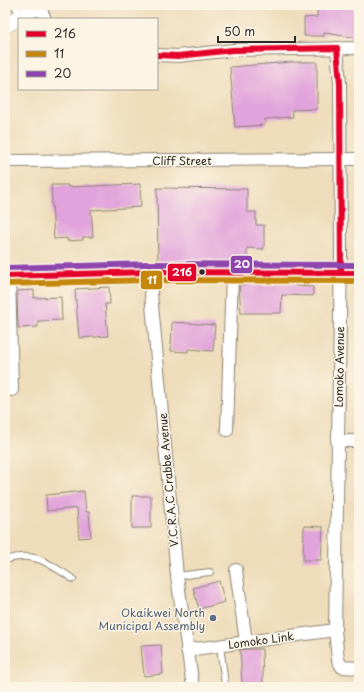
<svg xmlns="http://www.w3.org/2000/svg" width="364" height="692" font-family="'Playpen Sans',sans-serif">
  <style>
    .building { fill: #e1a3db }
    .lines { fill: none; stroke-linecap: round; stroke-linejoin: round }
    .service-casing { stroke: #8c8472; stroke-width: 8 }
    .minor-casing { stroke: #8c8472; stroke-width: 14 }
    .tertiary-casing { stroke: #8c8472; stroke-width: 16 }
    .service { stroke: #fff; stroke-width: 6 }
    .minor { stroke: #fff; stroke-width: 12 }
    .tertiary { stroke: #fff; stroke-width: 15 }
    .bus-1-casing { stroke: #fcf5e5; stroke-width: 9 }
    .bus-2-casing { stroke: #fcf5e5; stroke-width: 9 }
    .bus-3-casing { stroke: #fcf5e5; stroke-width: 9 }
    .bus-1 { stroke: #e4002b; stroke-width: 6 }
    .bus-2 { stroke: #c4870b; stroke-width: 6 }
    .bus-3 { stroke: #8e44ad; stroke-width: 6 }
    .bus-dot { fill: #2b2b2b; stroke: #fcf5e5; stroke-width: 1.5 }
    .service-dot { fill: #5c6f8a; stroke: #fcf5e5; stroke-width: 1.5 }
    .labels { text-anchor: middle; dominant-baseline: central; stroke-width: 3; stroke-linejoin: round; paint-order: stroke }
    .street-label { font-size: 11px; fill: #2b2b2b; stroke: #fcf5e5 }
    .service-label { font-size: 11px; fill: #4e5e75; stroke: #fcf5e5; text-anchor: end }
    .line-badge { stroke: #fcf5e5; stroke-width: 1.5 }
    .badge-label { font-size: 11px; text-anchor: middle; font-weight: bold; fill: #fff }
  </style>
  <rect width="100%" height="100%" fill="#fcf5e5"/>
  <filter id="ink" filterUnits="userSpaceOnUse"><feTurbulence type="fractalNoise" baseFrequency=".025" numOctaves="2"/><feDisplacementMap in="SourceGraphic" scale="8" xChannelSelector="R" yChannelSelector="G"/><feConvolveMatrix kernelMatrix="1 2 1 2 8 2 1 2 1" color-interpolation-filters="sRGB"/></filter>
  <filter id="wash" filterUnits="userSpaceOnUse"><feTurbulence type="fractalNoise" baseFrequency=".012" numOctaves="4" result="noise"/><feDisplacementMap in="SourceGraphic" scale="16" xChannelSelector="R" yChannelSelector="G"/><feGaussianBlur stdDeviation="0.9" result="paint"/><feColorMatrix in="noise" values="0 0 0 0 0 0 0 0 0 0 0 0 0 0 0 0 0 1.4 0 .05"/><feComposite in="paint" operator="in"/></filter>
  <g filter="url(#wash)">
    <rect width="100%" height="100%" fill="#eedcba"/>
    <g id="blocks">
      <!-- building -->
      <g class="building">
        <path d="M317,5H359V38L324,33V36H304V18L317,17Z"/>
        <path d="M292,62H317V109L292,110L293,117L265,119V125L235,127L230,67Z"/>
        <path d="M140,184L141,207L91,210L93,237H83V240L67,241V238L54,239L51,185H68V187Z"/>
        <path d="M157,188L247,189V212H256V225H264V249L247,248V263H158Z"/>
        <path d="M284,283L295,284V286L313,287V296L282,295L281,313H241L239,285Z"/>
        <path d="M109,287L110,304H105L108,336L79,338L75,289Z"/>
        <path d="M34,290V298L61,297L62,320L38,321V327L18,328L17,291Z"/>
        <path d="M172,322L215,325L213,351L188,349V352L171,351Z"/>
        <path d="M84,491L86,512H89L91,537L79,538L77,508L47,511L46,495Z"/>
        <rect x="132" y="496" width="19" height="32"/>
        <path d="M304,526L323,527L321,560H303Z"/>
        <path d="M219,581L225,602L199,609L193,588Z"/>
        <path d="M161,645L163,674L144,676L141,646Z"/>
        <path d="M249,649H262L263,683H242L240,650Z"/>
      </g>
    </g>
  </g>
  <g filter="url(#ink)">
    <use href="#blocks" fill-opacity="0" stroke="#8c8472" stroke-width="1"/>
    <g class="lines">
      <!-- service casing -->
      <g class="service-casing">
        <g id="service">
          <path d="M14,5L21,16"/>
          <path d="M5,560C35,550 49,564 73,579"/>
          <path d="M177,576L210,572"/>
          <path d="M220,646L225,684L223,687"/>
        </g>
      </g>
      <!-- minor casing -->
      <g class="minor-casing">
        <g id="minor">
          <path d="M39,5L45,19"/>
          <path d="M337,48L340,84L341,252L335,630L338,660L342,667L359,668"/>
          <path d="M157,55L178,56L233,50L359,48"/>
          <path d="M5,161L359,159"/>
          <path d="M149,272L177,576L193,687"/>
          <path d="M9,275L12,390"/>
          <path d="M227,430L232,273"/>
          <path d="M337,441H359"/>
          <path d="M236,570L246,642"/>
          <path d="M187,650L335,630"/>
        </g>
      </g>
      <!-- tertiary casing -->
      <g class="tertiary-casing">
        <g id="tertiary">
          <path d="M5,26L40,5"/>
          <path d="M5,276L149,272L359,273"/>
        </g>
      </g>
      <!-- service -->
      <use href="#service" class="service"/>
      <!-- minor -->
      <use href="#minor" class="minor"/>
      <!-- tertiary -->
      <use href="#tertiary" class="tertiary"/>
      <!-- bus-1 casing -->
      <g class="bus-1-casing">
        <g id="bus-1">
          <path d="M157,55L178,56L233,50L337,48L340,84L341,273"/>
          <path d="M5,276L149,272L359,273"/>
        </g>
      </g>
      <!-- bus-2 casing -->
      <g class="bus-2-casing">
        <path id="bus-2" d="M5,284L149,280L359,281"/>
      </g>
      <!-- bus-3 casing -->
      <g class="bus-3-casing">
        <path id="bus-3" d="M5,268L149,264L359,265"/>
      </g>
      <!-- bus-1 -->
      <use href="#bus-1" class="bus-1"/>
      <!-- bus-2 -->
      <use href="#bus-2" class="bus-2"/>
      <!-- bus-3 -->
      <use href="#bus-3" class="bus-3"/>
    </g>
  </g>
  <!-- markers -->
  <circle class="bus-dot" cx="202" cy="272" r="3.5"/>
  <circle class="service-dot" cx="213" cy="618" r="4"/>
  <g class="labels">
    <!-- street labels -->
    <g class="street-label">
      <text x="182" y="160">Cliff Street</text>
      <text transform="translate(339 367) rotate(-89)">Lomoko Avenue</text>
      <text transform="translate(168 480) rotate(-95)">V.C.R.A.C Crabbe Avenue</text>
      <text transform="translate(261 640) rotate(-8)">Lomoko Link</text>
    </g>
    <!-- service labels -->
    <g class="service-label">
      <text x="205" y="612">Okaikwei North<tspan x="205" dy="13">Municipal Assembly</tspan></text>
    </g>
  </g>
  <g class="line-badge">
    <rect x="230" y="255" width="23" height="19" rx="4" fill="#8e44ad"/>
    <rect x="167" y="263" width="30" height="19" rx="4" fill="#e4002b"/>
    <rect x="140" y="270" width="23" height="20" rx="4" fill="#c4870b"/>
  </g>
  <g class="badge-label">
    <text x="242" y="268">20</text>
    <text x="182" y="276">216</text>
    <text x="152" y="284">11</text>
  </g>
  <!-- margin -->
  <rect width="364" height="692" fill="none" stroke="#fcf5e5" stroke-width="20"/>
  <!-- legend -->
  <rect x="18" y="18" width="140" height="72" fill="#fcf5e5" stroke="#a8a49b"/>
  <rect x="26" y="31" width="20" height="6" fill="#e4002b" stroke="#a8a49b"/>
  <text x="54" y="38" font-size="12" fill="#2b2b2b">216</text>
  <rect x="26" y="51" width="20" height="6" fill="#c4870b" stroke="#a8a49b"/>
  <text x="54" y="58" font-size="12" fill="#2b2b2b">11</text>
  <rect x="26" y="71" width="20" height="6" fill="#8e44ad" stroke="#a8a49b"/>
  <text x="54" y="78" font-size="12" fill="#2b2b2b">20</text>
  <!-- scale -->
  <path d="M218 36v6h77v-6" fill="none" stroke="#2b2b2b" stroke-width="2"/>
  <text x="224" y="36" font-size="12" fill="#2b2b2b" stroke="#fcf5e5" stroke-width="3" paint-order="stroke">50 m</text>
</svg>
